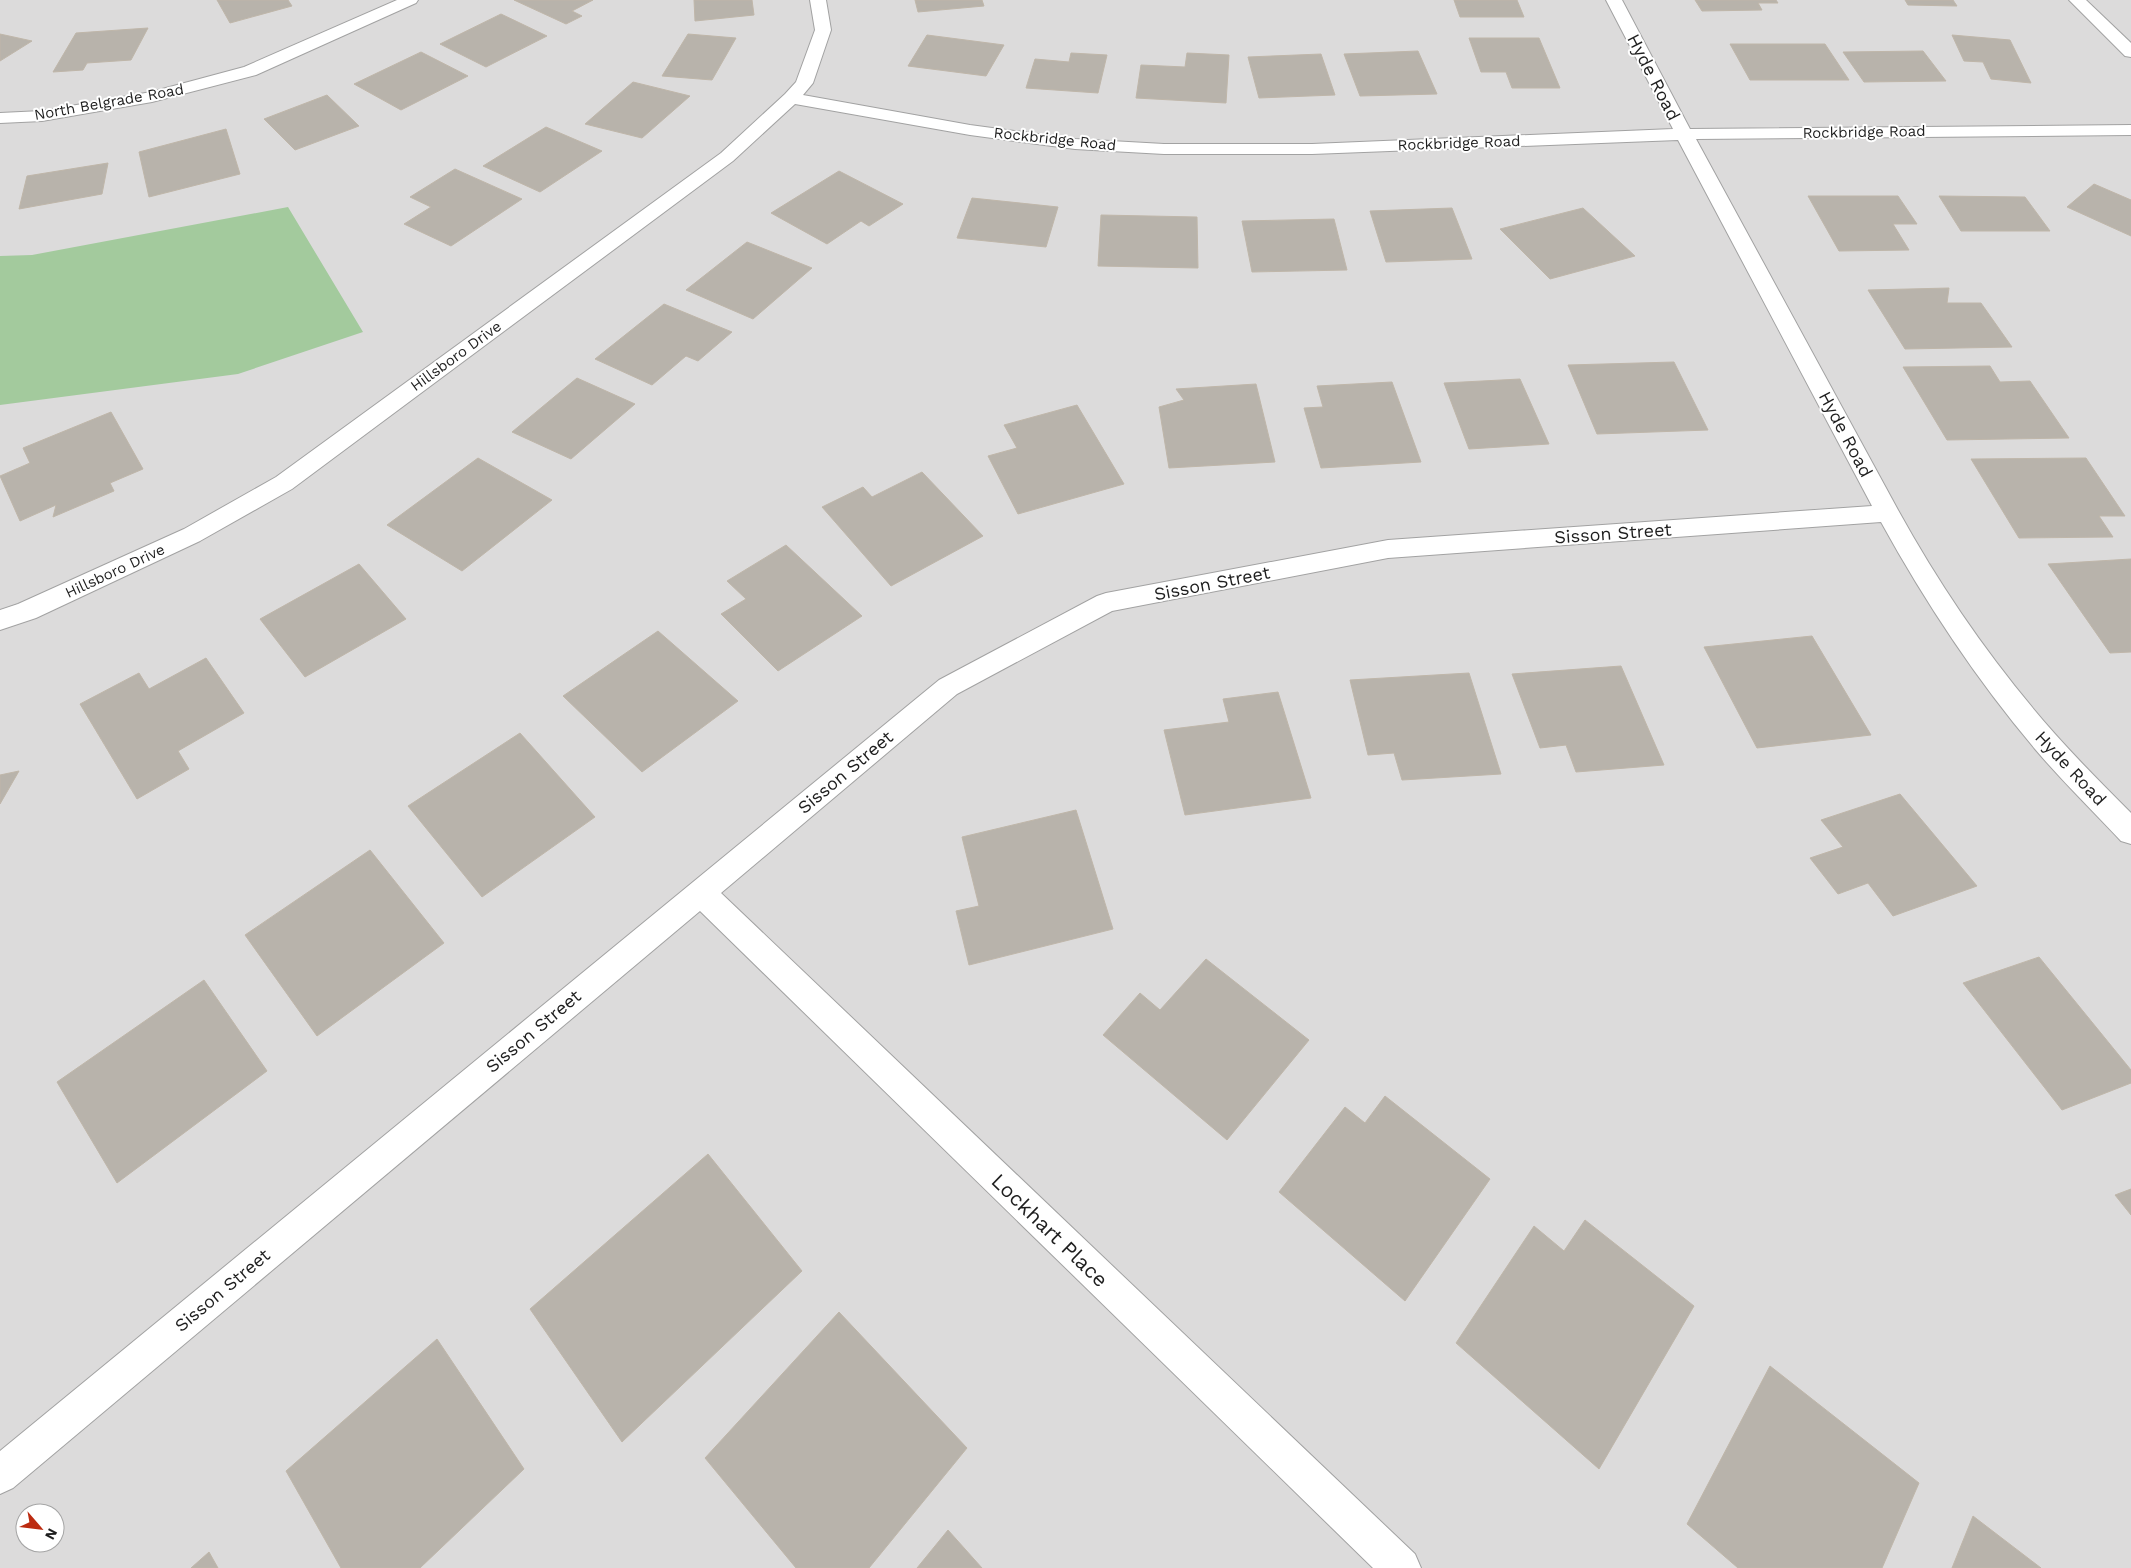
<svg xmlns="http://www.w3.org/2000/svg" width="2131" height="1568" font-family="'Work Sans',sans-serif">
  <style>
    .residential { fill: #dcdbdb; fill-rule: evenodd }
    .forest { fill: #a3ca9d }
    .building { fill: #b8b3ab; stroke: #bfb6a9 }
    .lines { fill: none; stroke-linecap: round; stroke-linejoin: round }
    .minor-casing { stroke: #a2a2a2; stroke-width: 2 }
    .minor { fill: #fff; fill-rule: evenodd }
    .labels { text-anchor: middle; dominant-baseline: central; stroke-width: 4; stroke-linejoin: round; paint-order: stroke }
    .far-street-label { font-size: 15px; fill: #1e1e1e; stroke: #fff }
    .street-label { font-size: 18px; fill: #1e1e1e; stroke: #fff }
    .near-street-label { font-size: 21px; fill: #1e1e1e; stroke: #fff }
  </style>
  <rect width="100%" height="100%" fill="#eeede5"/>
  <!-- residential -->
  <path class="residential" d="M0,0H2131V1568H0ZM25,1513H55V1543H25Z"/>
  <!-- forest -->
  <path class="forest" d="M288,207L363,332L238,374L0,405V256L32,255Z"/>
  <!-- building -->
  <g class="building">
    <path d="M217,0H288L292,6L230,23Z"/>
    <path d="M514,0H593L572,11L582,16L566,24Z"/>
    <path d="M694,0H752L754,15L695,21Z"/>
    <path d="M915,0H982L984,6L918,12Z"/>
    <path d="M1454,0H1517L1524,17H1460Z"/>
    <path d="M1695,0H1776L1778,3H1758L1762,10L1702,11Z"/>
    <path d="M1905,0H1953L1957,6L1908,5Z"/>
    <path d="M501,14L547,36L486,67L440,44Z"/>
    <path d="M148,28L131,60L87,63L83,70L53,72L76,33Z"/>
    <path d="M0,34L32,41L0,61Z"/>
    <path d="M688,34L736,38L712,80L662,76Z"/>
    <path d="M927,35L1004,45L986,76L908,66Z"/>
    <path d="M1952,35L2010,40L2031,83L1991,79L1983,62L1964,61Z"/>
    <path d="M1469,38H1539L1560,88H1512L1506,72H1481Z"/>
    <path d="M1730,44H1825L1849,80H1750Z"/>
    <path d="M1418,51L1437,94L1360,96L1344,54Z"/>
    <path d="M1923,51L1946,81L1864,82L1843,52Z"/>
    <path d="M421,52L468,76L401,110L354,84Z"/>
    <path d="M1071,53L1107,55L1098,93L1026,88L1035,59L1069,62Z"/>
    <path d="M1187,53L1229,55L1226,103L1136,98L1141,65L1185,67Z"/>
    <path d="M1321,54L1335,95L1259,98L1248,57Z"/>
    <path d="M633,82L690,96L642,138L585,124Z"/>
    <path d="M327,95L359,126L295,150L264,119Z"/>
    <path d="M546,127L602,151L540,192L483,166Z"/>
    <path d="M226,129L240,174L149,197L139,152Z"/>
    <path d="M108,163L102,194L19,209L27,176Z"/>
    <path d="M455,169L522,199L451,246L404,224L431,207L410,197Z"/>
    <path d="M839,171L903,204L869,226L861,221L827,244L771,213Z"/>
    <path d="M2094,184L2131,200V236L2067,207Z"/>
    <path d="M1808,196H1898L1917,224H1893L1909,250L1839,251Z"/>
    <path d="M1939,196L2025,197L2050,231H1961Z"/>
    <path d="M972,198L1058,207L1046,247L957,238Z"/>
    <path d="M1452,208L1472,259L1386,262L1370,211Z"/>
    <path d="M1583,208L1635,256L1550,279L1500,229Z"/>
    <path d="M1101,215L1197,217L1198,268L1098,266Z"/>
    <path d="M1334,219L1347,270L1252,272L1242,221Z"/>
    <path d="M747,242L812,268L753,319L686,290Z"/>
    <path d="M1949,288L1947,303H1981L2012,347L1905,349L1868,290Z"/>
    <path d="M664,304L732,332L698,361L686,356L652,385L595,359Z"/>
    <path d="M1674,362L1708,430L1597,434L1568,365Z"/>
    <path d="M1990,366L2000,382L2030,381L2069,438L1947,440L1903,367Z"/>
    <path d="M577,378L635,404L571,459L512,432Z"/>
    <path d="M1520,379L1549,444L1469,449L1444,383Z"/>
    <path d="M1392,382L1421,462L1321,468L1304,408L1323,407L1317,386Z"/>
    <path d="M1256,384L1275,462L1169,468L1159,407L1184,400L1176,389Z"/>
    <path d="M1077,405L1124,484L1018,514L988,456L1017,448L1004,425Z"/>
    <path d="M111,412L143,469L110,483L114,491L53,517L56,505L20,521L0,476L30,463L23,448Z"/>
    <path d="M478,458L552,500L462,571L387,525Z"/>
    <path d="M2086,458L2125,516H2099L2113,537L2019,538L1971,459Z"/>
    <path d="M922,472L983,536L891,586L822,507L863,487L872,497Z"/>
    <path d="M786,545L862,616L778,671L721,614L746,599L727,581Z"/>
    <path d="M2131,559V652L2110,653L2048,564Z"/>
    <path d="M359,564L406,619L305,677L260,619Z"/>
    <path d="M658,631L738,701L642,772L563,696Z"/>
    <path d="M1812,636L1871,735L1757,748L1704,647Z"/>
    <path d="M206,658L244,713L178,751L189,769L137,799L80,704L139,673L149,689Z"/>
    <path d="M1621,666L1664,765L1576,772L1566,745L1540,748L1512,674Z"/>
    <path d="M1469,673L1501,774L1402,780L1394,753L1368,755L1350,680Z"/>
    <path d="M1278,692L1311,798L1185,815L1164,730L1229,722L1223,699Z"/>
    <path d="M520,733L595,817L482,897L408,806Z"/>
    <path d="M19,771L0,804V775Z"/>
    <path d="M1900,794L1977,886L1893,916L1868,883L1838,894L1810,858L1843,847L1821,820Z"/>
    <path d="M1076,810L1113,929L969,965L956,911L979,906L962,837Z"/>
    <path d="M370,850L444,943L317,1036L245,935Z"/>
    <path d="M2039,957L2131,1070V1083L2062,1110L1963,983Z"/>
    <path d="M1206,959L1309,1040L1227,1140L1103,1035L1140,993L1160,1010Z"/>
    <path d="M204,980L267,1071L117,1183L57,1082Z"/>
    <path d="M1385,1096L1490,1179L1405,1301L1279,1192L1345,1107L1365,1123Z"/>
    <path d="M708,1154L802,1271L622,1442L530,1309Z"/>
    <path d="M2131,1189V1215L2115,1195Z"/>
    <path d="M1585,1220L1694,1306L1599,1469L1456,1343L1534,1226L1564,1251Z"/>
    <path d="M839,1312L967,1448L869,1568H796L705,1458Z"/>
    <path d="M437,1339L524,1469L420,1568H341L286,1471Z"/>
    <path d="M1770,1366L1919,1483L1882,1568H1738L1687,1524Z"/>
    <path d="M1973,1516L2041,1568H1952Z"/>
    <path d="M948,1530L982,1568H917Z"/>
    <path d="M209,1552L218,1568H191Z"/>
  </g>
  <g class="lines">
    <!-- minor casing -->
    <g class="minor-casing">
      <g id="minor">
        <path d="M397,0H418L416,3L256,75L152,102L42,121L0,123V113L42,111L151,92L244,67Z"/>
        <path d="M810,0H826L831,30L813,83L803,95L970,125L1075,139L1164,144H1312L1673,129L1606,0H1622L1690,129L2131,125V135L1696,139L1898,510C1942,590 1994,665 2055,734C2079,761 2105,787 2131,813V844L2121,841C2092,810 2062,781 2035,749C1976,679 1925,602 1881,522L1388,558L1112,611L957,694L721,893L1415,1554L1421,1568H1373L700,911L13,1488L0,1494V1451L939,680L1097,596L1106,593L1388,540L1872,506L1678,140L1312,154H1164L1075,149L970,135L795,104L733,161L292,489L200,541L36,618L0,630V610L18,604L184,529L276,477L721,153L785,94L796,82L815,30Z"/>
        <path d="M2069,0H2086L2131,43V57L2125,56Z"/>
      </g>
    </g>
    <!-- minor -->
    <use href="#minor" class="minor"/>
  </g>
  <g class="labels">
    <!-- far-street labels -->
    <g class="far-street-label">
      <text transform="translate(109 102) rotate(-10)">North Belgrade Road</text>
      <text transform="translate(1864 132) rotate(-1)">Rockbridge Road</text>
      <text transform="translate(1055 139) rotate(6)">Rockbridge Road</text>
      <text transform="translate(1459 143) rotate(-2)">Rockbridge Road</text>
      <text transform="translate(456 356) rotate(-36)">Hillsboro Drive</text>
      <text transform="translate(115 571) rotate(-25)">Hillsboro Drive</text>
    </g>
    <!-- street labels -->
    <g class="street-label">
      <text transform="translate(1654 77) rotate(63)">Hyde Road</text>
      <text transform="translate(1846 434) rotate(62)">Hyde Road</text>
      <text transform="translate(1613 533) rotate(-4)">Sisson Street</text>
      <text transform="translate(1212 583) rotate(-11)">Sisson Street</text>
      <text transform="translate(2071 768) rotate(47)">Hyde Road</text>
      <text transform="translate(845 772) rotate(-40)">Sisson Street</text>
      <text transform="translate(533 1031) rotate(-40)">Sisson Street</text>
      <text transform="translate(222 1290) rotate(-40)">Sisson Street</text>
    </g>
    <!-- near-street labels -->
    <g class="near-street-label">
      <text transform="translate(1050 1230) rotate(44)">Lockhart Place</text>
    </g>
  </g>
  <!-- north arrow -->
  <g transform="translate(40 1528) rotate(118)"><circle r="24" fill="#ffffff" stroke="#a5a5a5"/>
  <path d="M0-4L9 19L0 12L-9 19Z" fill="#bc2b10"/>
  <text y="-8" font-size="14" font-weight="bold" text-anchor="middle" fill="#1e1e1e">N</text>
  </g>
</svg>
